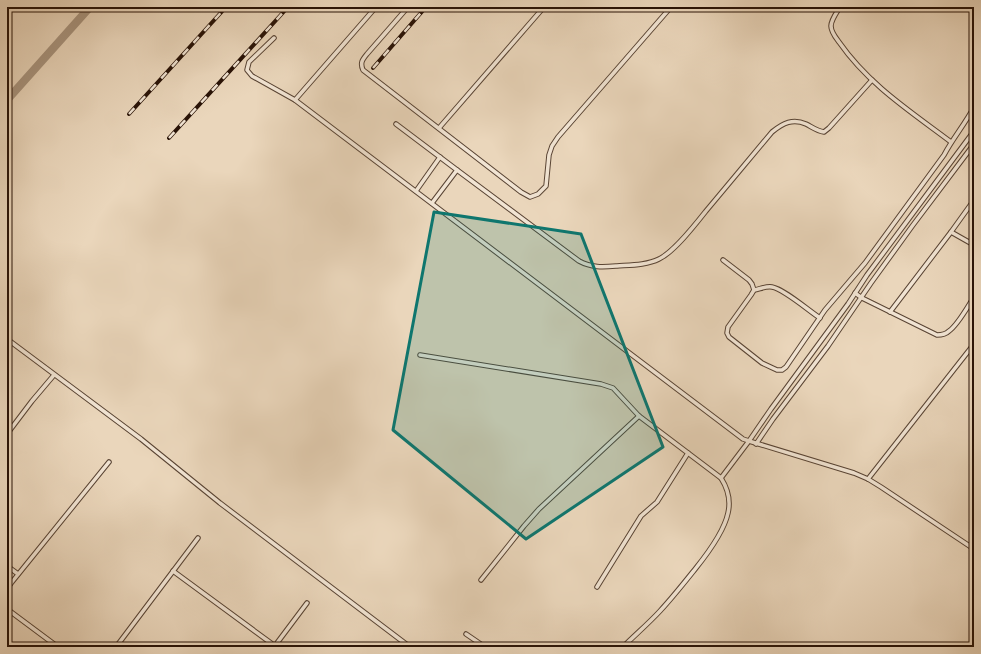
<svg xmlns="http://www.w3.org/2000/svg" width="981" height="654" font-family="'IM FELL Double Pica',serif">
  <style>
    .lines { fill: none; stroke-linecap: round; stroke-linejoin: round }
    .canal { stroke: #a8947e; stroke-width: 8 }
    .service-casing { stroke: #594434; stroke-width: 5.5 }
    .service { stroke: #f1e4d3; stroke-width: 3.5 }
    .rail-casing { stroke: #291307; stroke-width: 4 }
    .rail { stroke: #f1e4d3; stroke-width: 2.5; stroke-dasharray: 8; stroke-linecap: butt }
    .marked { fill: #0f766e; fill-opacity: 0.2; stroke: #0f766e; stroke-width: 3; stroke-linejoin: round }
  </style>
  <rect width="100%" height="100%" fill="#ead6bb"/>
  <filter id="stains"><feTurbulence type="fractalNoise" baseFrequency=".005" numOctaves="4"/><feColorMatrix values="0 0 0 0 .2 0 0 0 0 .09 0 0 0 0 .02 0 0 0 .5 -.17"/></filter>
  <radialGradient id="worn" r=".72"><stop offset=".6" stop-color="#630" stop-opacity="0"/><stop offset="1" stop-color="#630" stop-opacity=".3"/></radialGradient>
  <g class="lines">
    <!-- canal -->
    <path class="canal" d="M7,100L90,7"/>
    <!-- service casing -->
    <g class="service-casing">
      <g id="service">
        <path d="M408,7L367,54C362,60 360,63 363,70L521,192L530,197L538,194L546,186L549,155L552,146L558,137L671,7"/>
        <path d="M840,7C837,12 831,20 831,26C831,32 836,38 839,42C869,85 910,111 951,142"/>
        <path d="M274,38L249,62L247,70L252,76L295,100L743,439L749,441L854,473L868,479L881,487L974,549"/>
        <path d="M295,100L376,7"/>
        <path d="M396,124L457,170L579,261C592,268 603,267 617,266C631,265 647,265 659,259C674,252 695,225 706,211C728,185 750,158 772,132C783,123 793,118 806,124C812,127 817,131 824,132L829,128L872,80"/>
        <path d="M439,128L544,7"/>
        <path d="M416,191L440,157"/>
        <path d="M432,203L457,170"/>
        <path d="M951,232L974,245"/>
        <path d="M723,260L749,280L752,284L754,290L751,295L728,327L727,333L729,337L762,363L777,370H782L786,367L825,310L865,263L944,155C953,138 965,124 974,107"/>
        <path d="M754,290C760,289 766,286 772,287C784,289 809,311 820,318"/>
        <path d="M855,293L862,298L937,335C941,335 946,334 949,331C958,325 968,306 974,297"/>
        <path d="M890,312L951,232L974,200"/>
        <path d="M7,339L141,439L220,503L410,647"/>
        <path d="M420,355L601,384L613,388L639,416L721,478C728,489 731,500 728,513C724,532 708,553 696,568C684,583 673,597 660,611C649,623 635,635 623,647"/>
        <path d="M7,434L32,401L54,375"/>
        <path d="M756,444L773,419L828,346L871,283L913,225L974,144"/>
        <path d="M721,478L749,441L771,409L848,304L867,275L974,131"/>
        <path d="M868,479L974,344"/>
        <path d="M7,566L18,574"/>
        <path d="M173,571L275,646"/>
        <path d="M481,580L524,526L539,509L639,416"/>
        <path d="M597,587L641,516L657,502L688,453"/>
        <path d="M7,589L12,582L109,462"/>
        <path d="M7,609L58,647"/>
        <path d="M466,634L485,647"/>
        <path d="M116,647L198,538"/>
        <path d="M274,647L307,603"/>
      </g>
    </g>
    <!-- service -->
    <use href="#service" class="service"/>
    <!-- rail casing -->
    <g class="rail-casing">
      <g id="rail">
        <path d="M373,68L426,7"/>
        <path d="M129,114L226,7"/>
        <path d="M169,138L288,7"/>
      </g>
    </g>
    <!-- rail -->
    <use href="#rail" class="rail"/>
  </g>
  <!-- marked area -->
  <path class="marked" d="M434,212L581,234L663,447L526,539L393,430Z"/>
  <!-- margin -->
  <rect width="981" height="654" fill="none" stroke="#ead6bb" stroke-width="24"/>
  <rect x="8" y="8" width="965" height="638" fill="none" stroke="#291307" stroke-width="2"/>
  <rect x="12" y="12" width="957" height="630" fill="none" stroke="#291307"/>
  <rect width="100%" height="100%" filter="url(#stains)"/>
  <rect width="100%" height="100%" fill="url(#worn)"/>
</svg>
